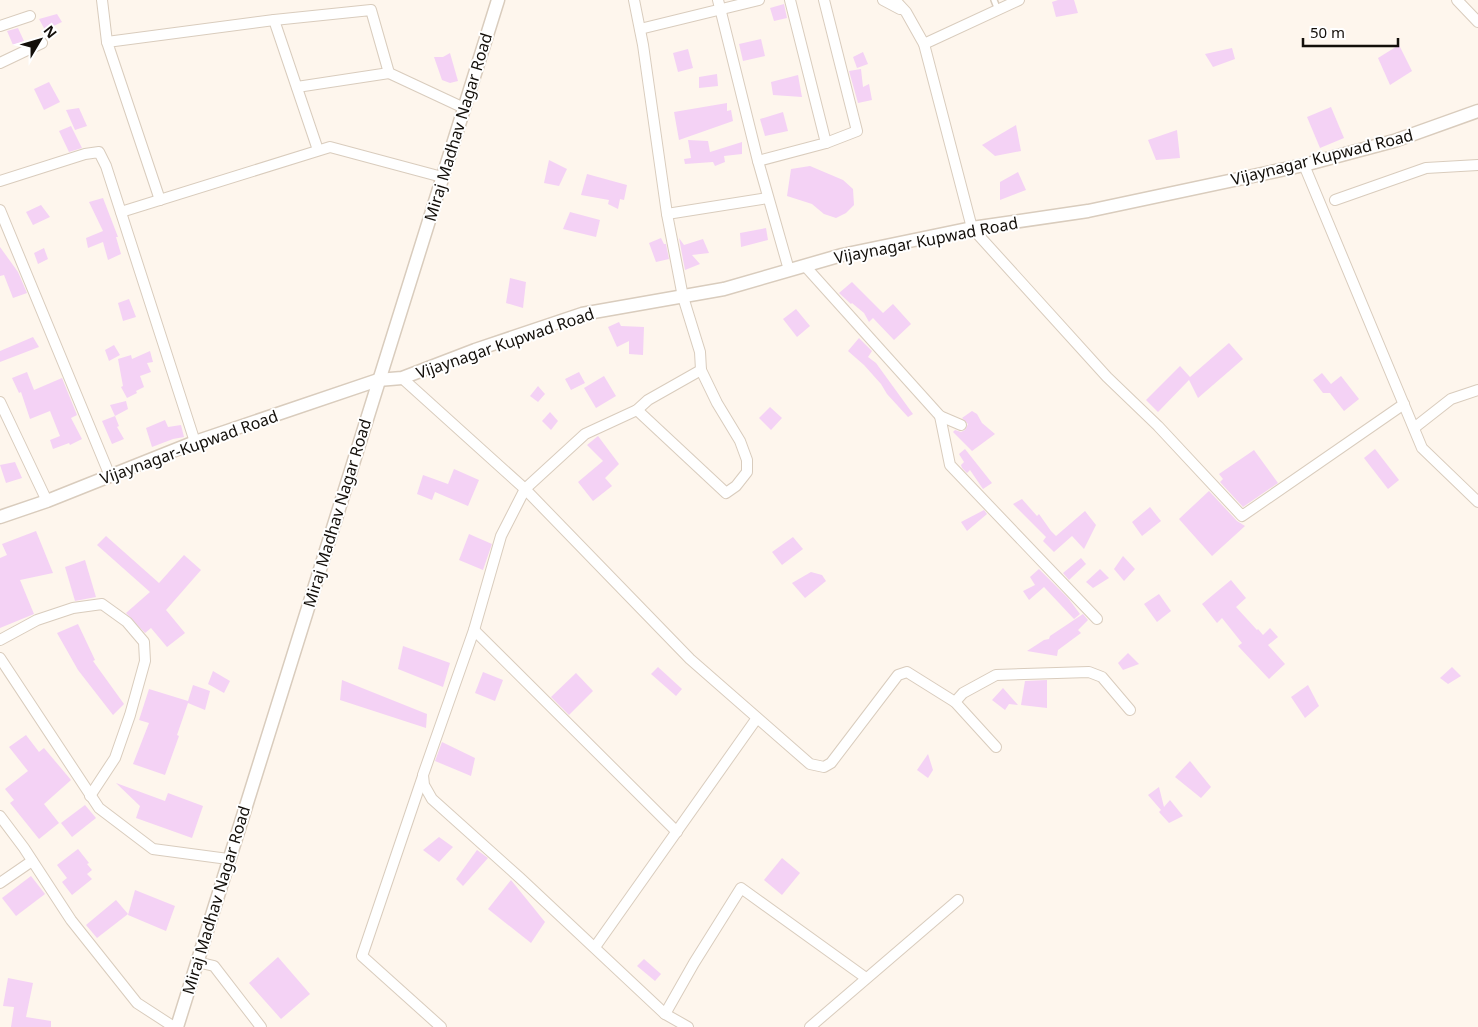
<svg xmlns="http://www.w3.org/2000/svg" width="1478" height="1027" font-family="'Noto Sans',sans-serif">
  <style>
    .building { fill: #f4d2f5 }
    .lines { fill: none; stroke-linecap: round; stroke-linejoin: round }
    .service-casing { stroke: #d9ccbd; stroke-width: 8 }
    .minor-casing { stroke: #d9ccbd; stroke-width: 12 }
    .tertiary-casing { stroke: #d9ccbd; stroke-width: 15 }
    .service { stroke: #fff; stroke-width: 5 }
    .minor { stroke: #fff; stroke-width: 10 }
    .tertiary { stroke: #fff; stroke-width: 12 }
    .labels { text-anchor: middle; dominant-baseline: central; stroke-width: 4; stroke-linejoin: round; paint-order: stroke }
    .street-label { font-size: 16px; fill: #130f0a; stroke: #fff }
  </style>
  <rect width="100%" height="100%" fill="#fef6ed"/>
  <!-- building -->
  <g class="building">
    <path d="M1058,0H1074L1078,13L1056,17L1052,2Z"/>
    <path d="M784,4L787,18L774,21L770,8Z"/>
    <path d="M57,14L62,22L45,30L39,19Z"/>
    <path d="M18,28L24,41L13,45L7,31Z"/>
    <path d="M761,39L765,56L743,61L739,44Z"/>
    <path d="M1399,45L1412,71L1390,85L1378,58Z"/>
    <path d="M1232,48L1235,59L1213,67L1205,54Z"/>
    <path d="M688,49L693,68L678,72L673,53Z"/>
    <path d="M863,52L868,64L857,68L853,57Z"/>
    <path d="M450,53L458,81L450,83L442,80L434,57H443Z"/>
    <path d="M861,69L863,87L869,84L872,100L858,103L849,71Z"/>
    <path d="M717,74L718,86L699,88V77Z"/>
    <path d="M798,75L802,97L773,95L771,82Z"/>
    <path d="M49,82L60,102L44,110L34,89Z"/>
    <path d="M727,103V111L731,110L733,121L679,140L674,112Z"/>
    <path d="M1331,107L1344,138L1320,148L1307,117Z"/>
    <path d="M79,108L87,126L75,130L66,110Z"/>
    <path d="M783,112L788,131L765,136L760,119Z"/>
    <path d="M1016,125L1021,151L995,156L982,145Z"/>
    <path d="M71,126L82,148L69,152L59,131Z"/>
    <path d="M1177,130L1180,158L1156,160L1148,140Z"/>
    <path d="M688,140L708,141L710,152L742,142V154L724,156L725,162L715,166L713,162L685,164L684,159L691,158Z"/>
    <path d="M549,160L567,169L559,186L544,183Z"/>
    <path d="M810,166L843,180L853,189L854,205L846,213L836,218L824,214L812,204L787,196L791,169Z"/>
    <path d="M1018,172L1026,190L1000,200V182Z"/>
    <path d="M587,174L627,185L624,200L620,199L618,209L608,204L609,200L581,195Z"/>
    <path d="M103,198L118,237H116L121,254L108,260L103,242L88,248L86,238L103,231L89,202Z"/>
    <path d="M41,205L50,217L33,225L26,212Z"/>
    <path d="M570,212L600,220L596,237L563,229Z"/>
    <path d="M766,228L768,240L741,247L740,233Z"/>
    <path d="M661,238L664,244H666L669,259L656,262L649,243Z"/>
    <path d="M679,238L684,245L703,239L709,253L692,255L700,264L685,270Z"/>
    <path d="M0,247L18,272L27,293L13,298L4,275L0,276Z"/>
    <path d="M44,248L48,259L38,264L34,253Z"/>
    <path d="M510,278L526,282L523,308L506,303Z"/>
    <path d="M852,282L883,313L893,304L911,324L894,340L873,318L869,322L864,313L852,303L851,304L839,293Z"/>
    <path d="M129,299L136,317L123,321L118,303Z"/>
    <path d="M796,309L810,326L797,337L783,319Z"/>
    <path d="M619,322L621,326L644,327L643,355L629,354V341L617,347L608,327Z"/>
    <path d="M33,337L39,347L0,362V351Z"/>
    <path d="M859,338L872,351L868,357L876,363L913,414L908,417L887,394L881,384L864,365L848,351Z"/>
    <path d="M1229,343L1243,359L1198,398L1189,380L1158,412L1146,400L1180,366L1190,377Z"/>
    <path d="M114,345L120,355L109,361L105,350Z"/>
    <path d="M150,351L153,362L147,363L151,372L140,376L144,387L136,391L137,393L127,398L121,387L123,386L118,359L131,355L132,359Z"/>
    <path d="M27,372L34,390L62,378L77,415L71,418L82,439L70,445L69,443L53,449L50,440L60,436L50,411L30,419L21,392L19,393L12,378Z"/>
    <path d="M579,372L585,383L571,390L565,379Z"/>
    <path d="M1322,373L1331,384L1341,376L1359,399L1344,411L1330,393H1323L1313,380Z"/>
    <path d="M604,376L616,396L596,408L584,388Z"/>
    <path d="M538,386L545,394L538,402L530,396Z"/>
    <path d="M126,401L128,409L115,416L110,405Z"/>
    <path d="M770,407L782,418L771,430L759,418Z"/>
    <path d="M972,411L977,414L982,423L995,434L972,451L953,432L955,430L961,432L965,430L968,424L962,418Z"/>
    <path d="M550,412L558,421L551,430L542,421Z"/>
    <path d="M115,416L119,426L117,427L124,439L112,444L102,421Z"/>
    <path d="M165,420L168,427L181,425L184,437L173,439L152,447L146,428Z"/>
    <path d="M598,436L619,464L605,478L612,486L593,501L578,482L603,461L587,445Z"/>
    <path d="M965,449L992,483L983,489L970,470L967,473L962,468L961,465L964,462L959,454Z"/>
    <path d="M1375,449L1399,480L1388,489L1364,458Z"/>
    <path d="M1254,450L1278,483L1243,507L1220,482L1223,479L1219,474Z"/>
    <path d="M15,462L22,478L6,483L0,465Z"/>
    <path d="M454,469L479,480L468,506L435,492L432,500L417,494L423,475L448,484Z"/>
    <path d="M1209,491L1237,521L1245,526L1212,556L1179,519Z"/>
    <path d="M1022,499L1037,516L1039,514L1051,531L1056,536L1085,511L1096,525L1084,549L1072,536L1054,552L1043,541L1046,537L1013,504Z"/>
    <path d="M1150,507L1161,521L1142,536L1132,522Z"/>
    <path d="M984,510L987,514L967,531L961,522Z"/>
    <path d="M36,531L53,573L20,580L34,614L0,628V558L7,555L2,544Z"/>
    <path d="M469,534L492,544L483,570L459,560Z"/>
    <path d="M106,536L159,583L184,555L201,570L166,610L185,633L167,647L151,628L145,633L126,613L150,592L97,545Z"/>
    <path d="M793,537L803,549L782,565L772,552Z"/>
    <path d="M1123,556L1135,569L1124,581L1114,569Z"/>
    <path d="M1081,558L1086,564L1069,580L1063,573Z"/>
    <path d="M85,560L96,597L75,601L65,567Z"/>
    <path d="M1039,569L1068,598L1080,614L1074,619L1044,587L1029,600L1023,591L1035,585L1030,577Z"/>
    <path d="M1100,569L1109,578L1093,588L1086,582Z"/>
    <path d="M811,572L822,575L826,581L805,598L792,583Z"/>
    <path d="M1231,580L1246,598L1236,607L1257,630L1258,629L1263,635L1270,628L1278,637L1268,645L1285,664L1269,679L1238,646L1242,643L1222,618L1217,623L1202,604Z"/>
    <path d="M1159,594L1171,611L1157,622L1144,604Z"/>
    <path d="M1083,614L1088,620L1078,630L1081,633L1058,650L1057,656L1027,651L1044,640L1049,639L1050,636Z"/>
    <path d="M78,624L95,660L93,661L124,704L113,715L78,670L57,633Z"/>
    <path d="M403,646L450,663L443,687L398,669Z"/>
    <path d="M1128,653L1139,664L1123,670L1118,663Z"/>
    <path d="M658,667L682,689L676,696L651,674Z"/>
    <path d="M1452,667L1461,676L1448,684L1440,678Z"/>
    <path d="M213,671L230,681L224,693L208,684Z"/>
    <path d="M483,672L503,680L495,701L475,693Z"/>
    <path d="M576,673L593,691L569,715L551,697Z"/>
    <path d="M342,680L427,714L426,728L340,700Z"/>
    <path d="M1047,680V708L1021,705L1025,681Z"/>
    <path d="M193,685L210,691L205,710L188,703L177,735L179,736L165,775L133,764L149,723L139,720L149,689L188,701Z"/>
    <path d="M1308,685L1319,706L1305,718L1291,697Z"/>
    <path d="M1003,688L1018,705L1009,704L1005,710L992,700Z"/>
    <path d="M26,735L39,752L44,748L71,780L44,804L59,823L39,839L10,803L14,800L5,789L28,771L9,747Z"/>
    <path d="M442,742L475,758L471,776L435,761Z"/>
    <path d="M928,754L933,770L928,778L917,770Z"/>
    <path d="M1190,761L1211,787L1201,798L1175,777Z"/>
    <path d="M116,783L165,801L168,793L203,806L192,838L136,818L140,806Z"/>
    <path d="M1159,787L1164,807L1170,800L1183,816L1169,823L1159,812L1161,810L1148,795Z"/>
    <path d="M85,805L96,818L72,837L61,823Z"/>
    <path d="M439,837L453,847L439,862L423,850Z"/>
    <path d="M78,849L89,863L87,864L92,870L87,874L92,879L72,895L62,882L67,878L57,865Z"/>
    <path d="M477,850L488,858L463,886L456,879Z"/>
    <path d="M782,858L800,873L782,895L764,880Z"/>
    <path d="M31,876L45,894L16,916L2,898Z"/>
    <path d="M511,880L545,922L531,943L488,909Z"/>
    <path d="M135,890L175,906L166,931L128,915Z"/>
    <path d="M116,900L128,914L97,938L86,925Z"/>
    <path d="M278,957L310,994L281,1019L249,983Z"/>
    <path d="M644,959L661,974L655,981L637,966Z"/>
    <path d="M8,978L33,983L26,1017L51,1021V1027H11L14,1007L3,1006Z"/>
  </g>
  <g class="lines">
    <!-- service casing -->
    <g class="service-casing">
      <path id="service" d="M994,0L998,10"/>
    </g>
    <!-- minor casing -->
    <g class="minor-casing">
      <g id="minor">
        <path d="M102,0L107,42"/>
        <path d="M634,0L643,45L667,214L683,297L700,352L701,370L717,403L740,441L747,460V472L736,486L726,493L637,410"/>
        <path d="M718,0L758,161L789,270"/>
        <path d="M824,0L857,131L826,143"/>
        <path d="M883,0L900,9"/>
        <path d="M895,0L906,12L924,44L972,228L1107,377L1158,426L1242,516L1404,404"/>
        <path d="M1457,0L1478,22"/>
        <path d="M274,20L318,150"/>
        <path d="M0,26L30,16"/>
        <path d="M640,29L759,0"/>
        <path d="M924,44L1019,0"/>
        <path d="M0,63L42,43"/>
        <path d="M297,87L389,73"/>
        <path d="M758,161L826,143L790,0"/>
        <path d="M1304,165L1422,448L1478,502"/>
        <path d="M0,181L85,154L99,152L106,166L195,442"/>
        <path d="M160,200L107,42L274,20L371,10L389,73L464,108"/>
        <path d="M1335,200L1426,168L1478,165"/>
        <path d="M0,210L110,476"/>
        <path d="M121,212L330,147L442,177"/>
        <path d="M667,214L768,198"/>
        <path d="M805,266L940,416L961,425"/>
        <path d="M402,378L525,489L690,659L810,764L824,767L831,763L898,675L907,672L955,702L996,747"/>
        <path d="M0,402L47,501"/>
        <path d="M940,416L950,465L1097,619"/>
        <path d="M1414,428L1451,399L1478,390"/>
        <path d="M474,630L677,832"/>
        <path d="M0,640L37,620L73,608L102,604L127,622L144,642L145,661L130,715L115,758L90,796"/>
        <path d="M0,658L99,808L153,849L228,859"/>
        <path d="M955,702L963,693L996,675L1089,672L1102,677L1130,710"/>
        <path d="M423,776L362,956L441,1027"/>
        <path d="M0,816L24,848L71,920L137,1003L174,1027"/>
        <path d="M0,883L32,861"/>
        <path d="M595,947L757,718"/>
        <path d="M197,962L214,966L261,1027"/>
        <path d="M665,1014L694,963L741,888L866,978"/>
        <path d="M688,1027L665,1014L520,878L432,799L424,785L423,775L474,630L501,536L525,489L585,434L637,410L648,400L701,370"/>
        <path d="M810,1027L958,900"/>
      </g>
    </g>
    <!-- tertiary casing -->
    <g class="tertiary-casing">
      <g id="tertiary">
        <path d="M0,517L47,501L195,442L378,380L402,378L475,350L582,314L724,289L842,255L972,228L1088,211L1304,165L1394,141L1478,111"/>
        <path d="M177,1027L498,0"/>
      </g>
    </g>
    <!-- service -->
    <use href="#service" class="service"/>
    <!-- minor -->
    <use href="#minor" class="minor"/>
    <!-- tertiary -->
    <use href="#tertiary" class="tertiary"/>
  </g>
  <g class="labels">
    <!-- street labels -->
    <g class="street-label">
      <text transform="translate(458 127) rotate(-73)">Miraj Madhav Nagar Road</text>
      <text transform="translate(1322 157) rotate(-14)">Vijaynagar Kupwad Road</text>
      <text transform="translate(926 240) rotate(-11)">Vijaynagar Kupwad Road</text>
      <text transform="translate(505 343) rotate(-19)">Vijaynagar Kupwad Road</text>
      <text transform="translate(189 447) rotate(-20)">Vijaynagar-Kupwad Road</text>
      <text transform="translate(337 513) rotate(-73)">Miraj Madhav Nagar Road</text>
      <text transform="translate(216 900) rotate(-73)">Miraj Madhav Nagar Road</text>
    </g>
  </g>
  <!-- north arrow -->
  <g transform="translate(40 40) rotate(52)" stroke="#ffffff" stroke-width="4" paint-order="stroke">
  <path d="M0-4L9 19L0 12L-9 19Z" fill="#130f0a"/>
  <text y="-8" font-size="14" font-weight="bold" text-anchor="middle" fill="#130f0a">N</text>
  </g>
  <!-- scale -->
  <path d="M1303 38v8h95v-8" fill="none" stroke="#130f0a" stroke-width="2.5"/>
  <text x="1310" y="38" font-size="15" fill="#130f0a" stroke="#ffffff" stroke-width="4" paint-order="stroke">50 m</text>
</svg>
